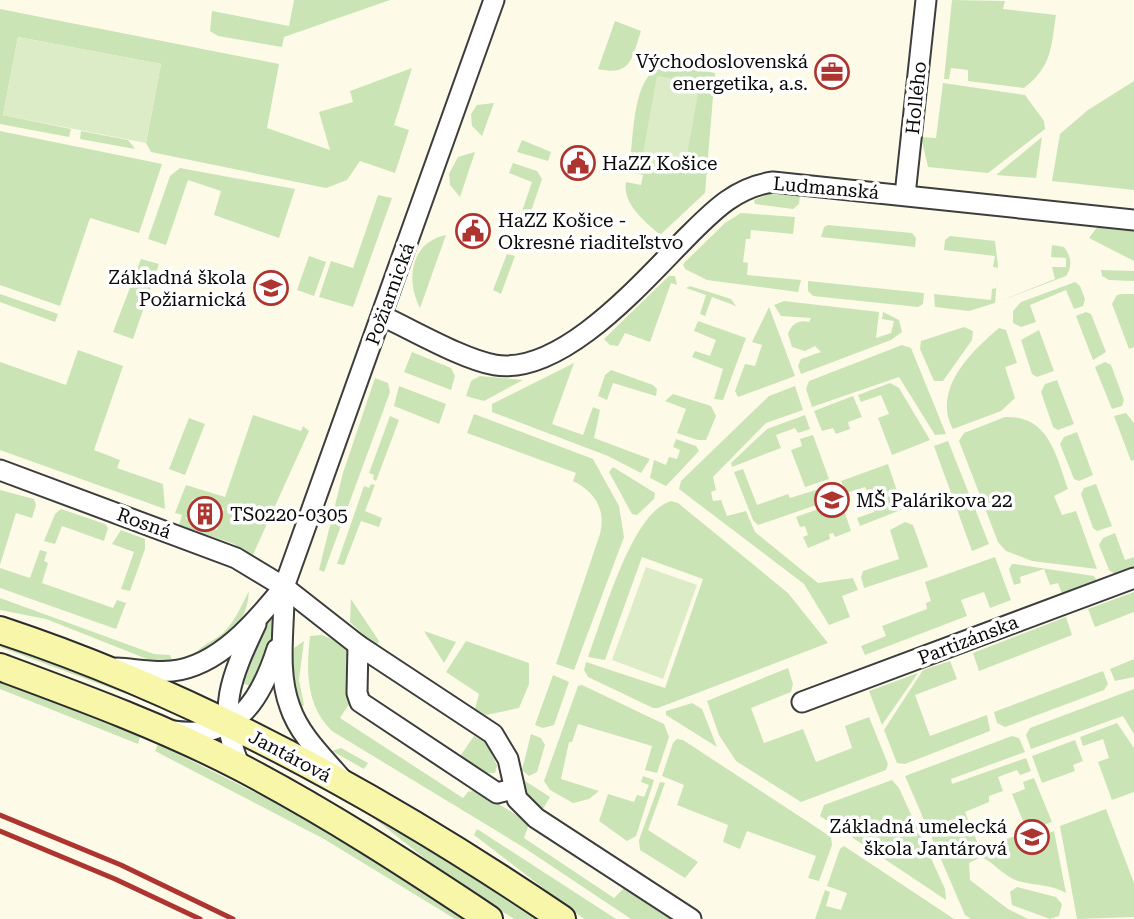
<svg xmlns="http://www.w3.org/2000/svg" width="1134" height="919" font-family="'Roboto Serif',serif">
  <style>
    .green { fill: #cae4b6; fill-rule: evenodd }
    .pitch { fill: #dcecc7 }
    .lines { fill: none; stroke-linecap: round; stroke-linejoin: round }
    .street-casing { stroke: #3d3d3d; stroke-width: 23 }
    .secondary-casing { stroke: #2c2c2c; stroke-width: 30 }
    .street { stroke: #fff; stroke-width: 19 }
    .secondary { stroke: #f8f6a9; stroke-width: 26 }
    .rail { stroke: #ad342f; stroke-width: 5 }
    .labels { text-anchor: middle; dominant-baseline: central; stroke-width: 7; stroke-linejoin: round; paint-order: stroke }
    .poi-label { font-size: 19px; fill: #0a0a0a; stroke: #fff; text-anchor: start }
    .street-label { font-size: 19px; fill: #0a0a0a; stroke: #fff }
  </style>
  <rect width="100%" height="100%" fill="#fdfbe8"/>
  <!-- green -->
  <g class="green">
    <path d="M294,0H390L284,37L282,47L218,36L210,31L212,11L289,26Z"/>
    <path d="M952,0L1005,1L1003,9L1056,15C1051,48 1052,66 1024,88L968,81V70L951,68L949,79H944Z"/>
    <path d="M0,9L279,64L267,128L330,150L319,112L353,102L350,91L412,68L394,125L409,130L395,173L360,161L347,180L326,188L151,152L146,143L161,64L18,37L3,115L71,129L69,137L0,124Z"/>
    <path d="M615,21L641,31C632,57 632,77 598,69Z"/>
    <path d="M677,66L715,73L705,193L660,235C645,221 622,204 626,182L641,185L643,175L628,172C634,145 631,96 650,74C656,68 670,68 677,66Z"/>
    <path d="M1134,81V190L1052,181L1060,134L1088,110Z"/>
    <path d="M943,83L1025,95L1044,121L1045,129L988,173L928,167L921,137L936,138Z"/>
    <path d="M494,103L482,136L472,126L471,114L477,105Z"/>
    <path d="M0,131L162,164L139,233L90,218L60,306L0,285Z"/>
    <path d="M81,131L128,140L135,149L80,139Z"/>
    <path d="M1042,137L1036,178L996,175Z"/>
    <path d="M522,140L551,152L548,161L517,152Z"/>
    <path d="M475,152L460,197L450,185L449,174L458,157Z"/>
    <path d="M513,163L537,171L542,179L527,223L519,220L532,182L509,173Z"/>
    <path d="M180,168L295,189L279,238L214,215L221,191L188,180L166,245L148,239L170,176Z"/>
    <path d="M769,194L800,195L799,204L793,209L755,204L754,200Z"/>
    <path d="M378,195L392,198L353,307L319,297L331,261L353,268Z"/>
    <path d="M741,213L795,217L793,234L751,230L750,239H746L743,262L748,263L747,275L801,280L798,292L707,280L685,269L683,264L725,223Z"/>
    <path d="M828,225L912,233L916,238L915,247L821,237L824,227Z"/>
    <path d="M1098,226L1134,230V261L1089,238Z"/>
    <path d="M446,235L420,308C405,279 411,242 446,235Z"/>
    <path d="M950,236L995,241L998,266L995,303L969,311L935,307L934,294L991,300L992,289L996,288L998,268L993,267L995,256L944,250L945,240Z"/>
    <path d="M1052,245L1064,247C1071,256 1073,266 1066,276L1000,301L1055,279L1052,267H1066V258L1051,257Z"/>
    <path d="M507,254L515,256L501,294L493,290Z"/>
    <path d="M309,256L326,262L314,296L297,290Z"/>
    <path d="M141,259L159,264L133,339L113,332Z"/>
    <path d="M1101,270L1134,271V281L1109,280L1102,276Z"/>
    <path d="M669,276H675L677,285L671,283L650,342L625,333L618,346L610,345L604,339Z"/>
    <path d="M808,281L924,293L923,304L918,307L813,296L808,291Z"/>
    <path d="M1075,282L1080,286L1085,299L1083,306L1074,309L1066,290L1030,305L1036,322L1021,327L1013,323V311L1021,302Z"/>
    <path d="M690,286L731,299L736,306L712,297L705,316L700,314L706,295L686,288Z"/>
    <path d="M0,294L58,314L55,322L0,302Z"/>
    <path d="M1122,294H1134V347L1129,349L1112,304L1117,295Z"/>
    <path d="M784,301L879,312L876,338L891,333L894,321L882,319L883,312L899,320L902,332L891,340L801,374L798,366L801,359L821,352L815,346L805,351L792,347L788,334C791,324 799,319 809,322L811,318L781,316L774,305Z"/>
    <path d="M769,307L795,376L738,397L735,391L745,364L755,366L762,345L752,342Z"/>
    <path d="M1086,312L1091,314L1106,352L1093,360L1076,316Z"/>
    <path d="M698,321L746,338L723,400L714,399L723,369L692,357L695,351L710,356L716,340L694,331Z"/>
    <path d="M964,327L973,331L972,340L943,381H934L920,349L921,341Z"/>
    <path d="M999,328L1006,330L1017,363L1005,367L1015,398L1001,411L953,429C932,389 971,352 999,328Z"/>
    <path d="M1039,330L1054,371L1037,377L1032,374L1021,340Z"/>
    <path d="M902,345L911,348L946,434L935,435L899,377L812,407L806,389L809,381Z"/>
    <path d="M78,350L123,366L94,450L120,460L117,468L163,484L165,509L0,450V362L66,385Z"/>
    <path d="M412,352L451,368L455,376L451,390L404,372Z"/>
    <path d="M1105,362L1111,365L1124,400L1122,406L1112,409L1095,367Z"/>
    <path d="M574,363L552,424L583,435L593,407L600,410L594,438L650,459L641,473L608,456L492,412V404Z"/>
    <path d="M611,370L653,385L657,389L656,396L613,383L607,400L598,396L605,375Z"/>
    <path d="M480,376L523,380L484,401L466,396L471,381Z"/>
    <path d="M375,378L388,383L390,392L324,572L319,570L343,473Z"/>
    <path d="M1057,380L1074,424L1058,430L1053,427L1041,392L1045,384Z"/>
    <path d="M890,383L899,388L930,440L892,455L878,418L889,414L881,395L861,402L858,395Z"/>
    <path d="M399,386L446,404L439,424L394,406Z"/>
    <path d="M795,386L803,410L766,423L713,477L716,490L711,492L713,501L721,500L727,516L746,511L755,532L818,583L853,578L858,590L842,596L850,617L829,625L804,584L679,489L681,481L769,396Z"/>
    <path d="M673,394L711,406L716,416L706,440H698L677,433L686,409L665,401Z"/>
    <path d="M853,396L862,417L848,422L850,429L836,434L833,428L822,431L814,411Z"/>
    <path d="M1126,413L1134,423V460L1131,461L1114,416Z"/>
    <path d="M474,414L593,459L619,506L624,537L574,670L556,664L600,534C606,509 595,492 573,481L576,473L467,433Z"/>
    <path d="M253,415L301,431L303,426L309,431L252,557L234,544L179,525L182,515L175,513L186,485L225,497ZM193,499L224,509L217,530L186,519Z"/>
    <path d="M805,415L810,429L798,433L795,428L776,435L781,448L732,467L731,463L767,429Z"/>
    <path d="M390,416L399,420L376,481L373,479L374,475L369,473Z"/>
    <path d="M1005,417C1049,415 1056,456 1068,489L1054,496L1062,515L1076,511L1097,569L1032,561L1006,551L998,542L959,441L964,433Z"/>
    <path d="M189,418L205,424L185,475L169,469Z"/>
    <path d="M1077,432L1093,475L1079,481L1074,479L1060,444L1064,437Z"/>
    <path d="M813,435L829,479L805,487L791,450L802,446L800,439Z"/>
    <path d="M676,439L696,446L699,451L666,486L650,478L654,460L666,465L669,457L677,459L680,450L673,447Z"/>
    <path d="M948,441L989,544L972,551L934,446Z"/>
    <path d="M888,464L903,509L860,526L857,518L874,512L872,504L879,502L875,491L868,493L865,487L847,493L841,481Z"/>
    <path d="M613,467L655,493L654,499L637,515L632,514L609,472Z"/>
    <path d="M743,469L757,505L788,494L790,498L835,484L838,495L834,499L758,525L753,520L734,472Z"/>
    <path d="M371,484L375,485L365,511L382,518L379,527L361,521L344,565L337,564L364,486L369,488Z"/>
    <path d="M1096,484L1112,526L1097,531L1093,528L1081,494L1084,488Z"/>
    <path d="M0,490L34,499L36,505L32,518L16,513L0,565Z"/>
    <path d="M671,501L678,503L788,593L828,643L658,708H653L588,677L584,670L586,662L665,688L703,579L642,557L605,660L588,657C603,619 631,512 671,501Z"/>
    <path d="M841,501L851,531L835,537L833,533L829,534L830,539L808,548L803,537L808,535L805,526L800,527L796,517Z"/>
    <path d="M61,509L105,524L108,528L104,541L62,526L55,544L44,541L55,514Z"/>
    <path d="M905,522L913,525L928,567L864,588L861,577L863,571L899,559L890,530Z"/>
    <path d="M121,530L145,539V549L130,591L121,589L134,552L112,544Z"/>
    <path d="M1115,533L1125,560L1134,557V567L1115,574L1109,570L1099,545L1103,538Z"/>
    <path d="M40,550L47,552L44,561L48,563L42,583L113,608L117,600L126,603L116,629L0,588V568L30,578Z"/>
    <path d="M995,557L1011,600L990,608L984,592L961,600L967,616L865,655L861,646L886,636L882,626L927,609L926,603L931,601L925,582Z"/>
    <path d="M1012,564H1015L1094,576L1097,581L1062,594L1058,583L1050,585L1044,569L1020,577L1021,583L1014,585L1009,569Z"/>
    <path d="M249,591C247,628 222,640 193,658C198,646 212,642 222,634C235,622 241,606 249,591Z"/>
    <path d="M1134,592V612L1095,627L1088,609Z"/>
    <path d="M0,598L154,654L170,655L173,662L147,659L46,619L0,610Z"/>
    <path d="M351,599L379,641L376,647L350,622Z"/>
    <path d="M272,612L279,618L256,688L242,683Z"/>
    <path d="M1066,617L1072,635L979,671L973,653Z"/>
    <path d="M424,631L456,642L444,663Z"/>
    <path d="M322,635L345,644L349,651V704L340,718L463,798L468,792L476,790L526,821L528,827L524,838L614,898L624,888L629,890L675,919H631L523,847L332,731C306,706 306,671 310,636Z"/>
    <path d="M0,641L157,702L156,705L0,647Z"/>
    <path d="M304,641L299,680L304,705L299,709L291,666L294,648Z"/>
    <path d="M466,641L529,663V684L519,708L486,715L475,709L479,694L446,672Z"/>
    <path d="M1134,659V677L1115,681L1110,669Z"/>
    <path d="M950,661L957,679L915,695L930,736L987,715L990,731L905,764L897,763L884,730L923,670Z"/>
    <path d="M788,668L793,684L791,692L751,708L764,743L803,729L816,762L852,748L845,726L869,717L888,764L886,770L801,802L736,761L719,735L707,701Z"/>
    <path d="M1103,671L1108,684L1104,690L1005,727L997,723L994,712Z"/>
    <path d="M918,673L882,725L869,691Z"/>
    <path d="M553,675L569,682L554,725L543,728L535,725Z"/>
    <path d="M0,681L140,737L138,744L0,689Z"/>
    <path d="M582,685L664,724L669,737L657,773L645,770L652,746L578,724L572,742H569L561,779L599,791L589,799L573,803L550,790L544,781L578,686Z"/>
    <path d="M1134,689V734L1123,716L1031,749L1026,735L1030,728Z"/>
    <path d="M692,703L702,709L717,747L666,715V711Z"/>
    <path d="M1117,723L1134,748V792L1112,800L1098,762L1109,758L1103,739L1083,746L1080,737Z"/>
    <path d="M531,734L541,738L545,745L537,772L529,776L522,770Z"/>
    <path d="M474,736L487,743L497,766L495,773H486L463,758L461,755Z"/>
    <path d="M1012,736L1019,738L1025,752L951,779L952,784L1026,758L1031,771L1020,775L1017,770L998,777L1003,791L989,796V802L965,812L980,849L1018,835L1022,843L1054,831L1066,893C1050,884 1036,886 1018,881C1003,876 995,863 981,857L969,863L970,880L1008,909L1028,919H971L965,915L905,776Z"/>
    <path d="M677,739L683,740L831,837L832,845L819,881L808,878L816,856L747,831L740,849L723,842L728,825L677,805L684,785L662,776L673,743Z"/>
    <path d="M1075,740L1083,761L1073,765L1075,771L1042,783L1032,756Z"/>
    <path d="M158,744L286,808L469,919H455L324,839L155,751Z"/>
    <path d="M341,748L368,763L364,769L332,751Z"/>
    <path d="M643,776L654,780L636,836L627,841L599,821L608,794L634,802L637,795L644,797L649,785L641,782Z"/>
    <path d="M519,777L550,797L543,809L525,795Z"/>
    <path d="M1034,778L1052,822L1027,831L1012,794L1025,789L1023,782Z"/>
    <path d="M892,780L899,788L945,889L946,900L820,816L824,805Z"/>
    <path d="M660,782L665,783L648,830L698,862L685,878L640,850L639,840Z"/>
    <path d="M1106,809L1134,883V917L1077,919L1060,826Z"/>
    <path d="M366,812L541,919H514L442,872Z"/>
    <path d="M477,829L616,919H584L474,835Z"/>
    <path d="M844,846L954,919H815L825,890L830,892L826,906L841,910L847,893L827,886L840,849Z"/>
    <path d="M1017,887L1056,897L1062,904L1059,916L1050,919L1012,905L1010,892Z"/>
  </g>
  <!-- pitch -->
  <g class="pitch">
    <path d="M18,37L161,64L146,143L3,115Z"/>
    <path d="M657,76L700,83L684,172L641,164Z"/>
    <path d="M646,567L697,585L663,679L612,660Z"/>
  </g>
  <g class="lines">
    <!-- street casing -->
    <g class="street-casing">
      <g id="street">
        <path d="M905,195L926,0"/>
        <path d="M382,316C413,330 462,359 495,365C563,376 644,280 689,235C713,211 736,187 773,182L1134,220"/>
        <path d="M0,470L236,558L284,587L358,645L493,734L508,759L517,799L536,818L691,919"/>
        <path d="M284,587C285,625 276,670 290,707C299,734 322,756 341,778"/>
        <path d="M358,645L357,693L360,702L497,793L513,789"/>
        <path d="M117,668C135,669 154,673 172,671C219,666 256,621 284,587L494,0"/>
        <path d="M802,702L1134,578"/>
        <path d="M173,731C236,740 260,702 277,649"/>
        <path d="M240,767C216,710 231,677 256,624"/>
      </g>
    </g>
    <!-- secondary casing -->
    <g class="secondary-casing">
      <g id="secondary">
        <path d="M0,630C200,696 388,801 562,919"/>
        <path d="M0,667C81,697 163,727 240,767C326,812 408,865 489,919"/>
      </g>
    </g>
    <!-- street -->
    <use href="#street" class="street"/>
    <!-- secondary -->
    <use href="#secondary" class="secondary"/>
    <!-- rail -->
    <g class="rail">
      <path d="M0,815L121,865L233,919"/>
      <path d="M0,831L115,879L200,919"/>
    </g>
  </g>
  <!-- icons -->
  <defs>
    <g id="office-ring" transform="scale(1.75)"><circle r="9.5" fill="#fff" stroke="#ad342f" stroke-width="1.5"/><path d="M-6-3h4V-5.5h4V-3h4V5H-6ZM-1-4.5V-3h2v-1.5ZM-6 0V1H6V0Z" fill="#ad342f"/></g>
    <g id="civic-ring" transform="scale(1.75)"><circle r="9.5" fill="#fff" stroke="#ad342f" stroke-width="1.5"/><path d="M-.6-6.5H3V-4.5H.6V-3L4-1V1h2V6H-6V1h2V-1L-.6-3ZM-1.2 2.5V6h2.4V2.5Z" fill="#ad342f"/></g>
    <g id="school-ring" transform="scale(1.75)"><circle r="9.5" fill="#fff" stroke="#ad342f" stroke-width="1.5"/><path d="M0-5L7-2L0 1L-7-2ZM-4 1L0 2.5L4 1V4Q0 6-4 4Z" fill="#ad342f"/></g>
    <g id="building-ring" transform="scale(1.75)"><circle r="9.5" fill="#fff" stroke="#ad342f" stroke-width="1.5"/><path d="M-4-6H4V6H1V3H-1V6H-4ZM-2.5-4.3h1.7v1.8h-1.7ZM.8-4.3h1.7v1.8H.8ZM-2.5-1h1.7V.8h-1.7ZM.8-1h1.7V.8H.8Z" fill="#ad342f"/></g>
  </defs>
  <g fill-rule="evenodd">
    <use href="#office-ring" x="832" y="72"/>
    <use href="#civic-ring" x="578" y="163"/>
    <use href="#civic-ring" x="473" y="231"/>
    <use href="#school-ring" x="271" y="288"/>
    <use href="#school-ring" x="832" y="500"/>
    <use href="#building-ring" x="205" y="514"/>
    <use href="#school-ring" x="1032" y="837"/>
  </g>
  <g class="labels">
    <!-- poi labels -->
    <g class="poi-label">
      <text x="808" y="61" text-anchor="end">Východoslovenská<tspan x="808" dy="22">energetika, a.s.</tspan></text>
      <text x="602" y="163">HaZZ Košice</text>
      <text x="498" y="220">HaZZ Košice -<tspan x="498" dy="22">Okresné riaditeľstvo</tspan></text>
      <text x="246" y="277" text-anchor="end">Základná škola<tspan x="246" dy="22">Požiarnická</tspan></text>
      <text x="856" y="500">MŠ Palárikova 22</text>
      <text x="230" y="514">TS0220-0305</text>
      <text x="1007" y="826" text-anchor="end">Základná umelecká<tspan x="1007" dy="22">škola Jantárová</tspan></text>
    </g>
    <!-- street labels -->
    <g class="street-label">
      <text transform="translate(916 98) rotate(-84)">Hollého</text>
      <text transform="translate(826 188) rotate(5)">Ludmanská</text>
      <text transform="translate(390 294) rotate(-70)">Požiarnická</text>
      <text transform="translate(144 523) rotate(20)">Rosná</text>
      <text transform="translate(968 640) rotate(-21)">Partizánska</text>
      <text transform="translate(290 756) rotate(28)">Jantárová</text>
    </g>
  </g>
</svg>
